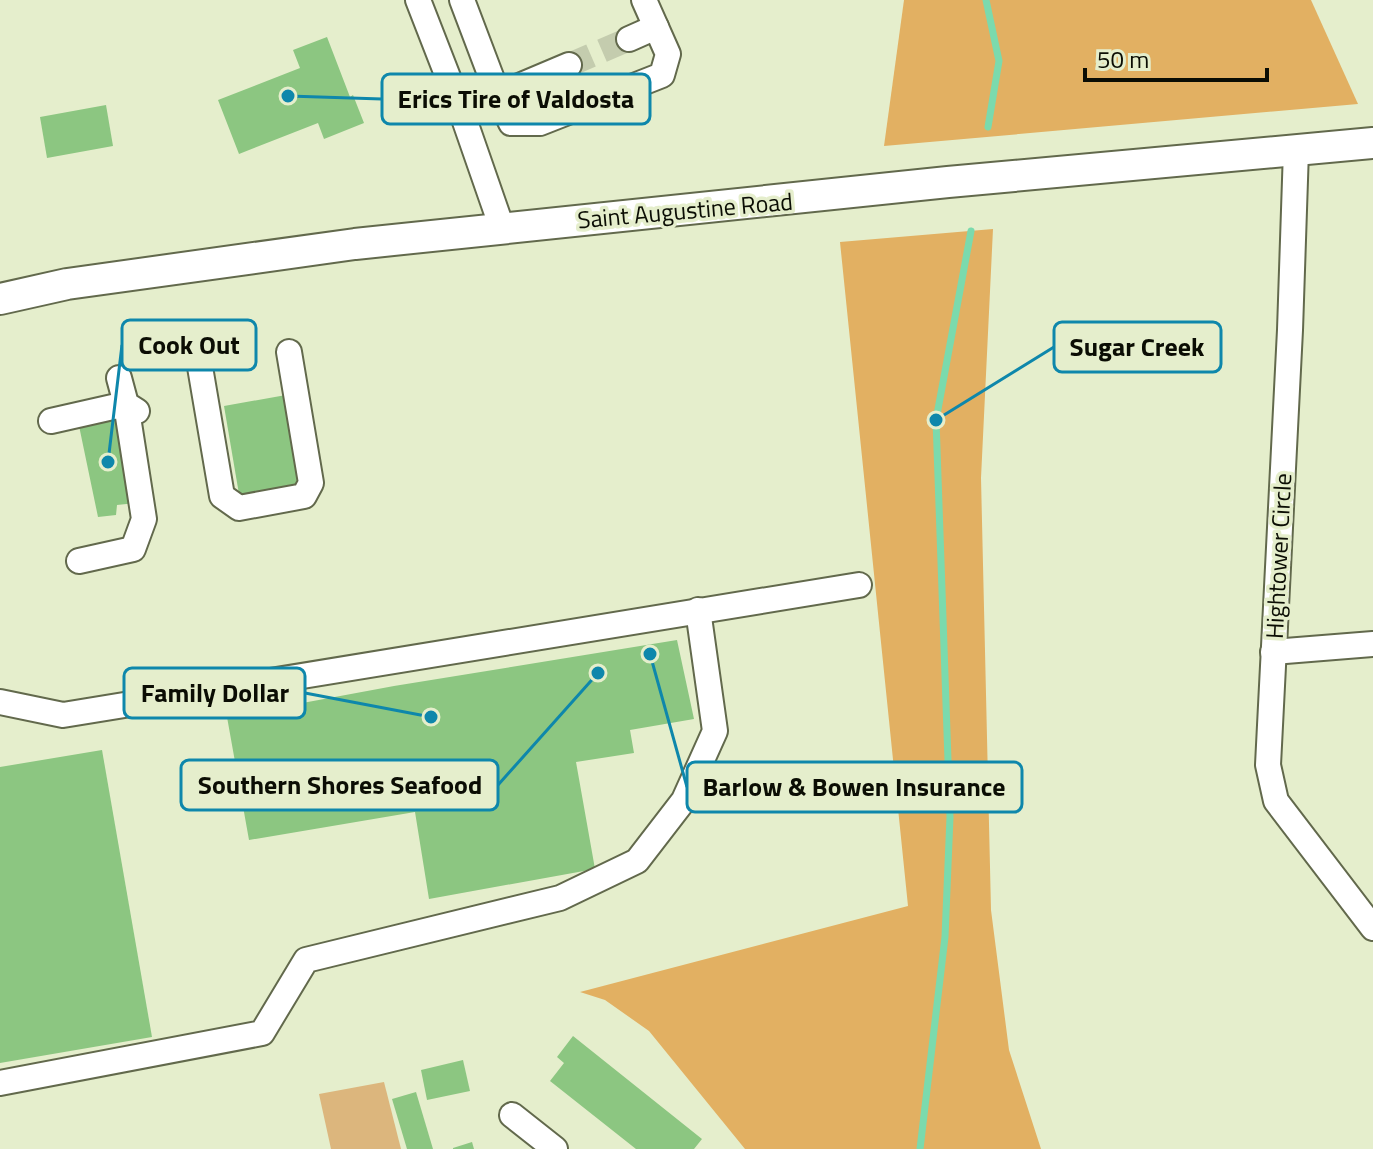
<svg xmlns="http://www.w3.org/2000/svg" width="1373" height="1149" font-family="'Titillium Web',sans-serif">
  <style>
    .green { fill: #dcb67d }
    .forest { fill: #e2b062 }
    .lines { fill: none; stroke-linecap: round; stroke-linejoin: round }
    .stream { stroke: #7bdaad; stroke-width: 7 }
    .building { fill: #8cc681 }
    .minor-tunnel { stroke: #c4ccae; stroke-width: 24; stroke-dasharray: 24 12; stroke-linecap: butt }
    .minor-casing { stroke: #62694c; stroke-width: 28 }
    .major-casing { stroke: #62694c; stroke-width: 34 }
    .minor { stroke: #fff; stroke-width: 24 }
    .major { stroke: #fff; stroke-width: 30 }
    .labels { text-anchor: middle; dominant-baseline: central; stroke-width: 7; stroke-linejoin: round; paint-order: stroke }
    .street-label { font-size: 24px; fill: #0b0d04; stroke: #e5eecc }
    .leader { fill: none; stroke: #0e87ab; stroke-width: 3 }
    .callout-dot { fill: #0e87ab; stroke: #e5eecc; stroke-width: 3 }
    .callout { fill: #e5eecc; stroke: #0e87ab; stroke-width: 3 }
    .callout-label { font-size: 26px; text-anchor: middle; font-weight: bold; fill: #0b0d04 }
  </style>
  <rect width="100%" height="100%" fill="#e5eecc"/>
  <!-- green -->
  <path class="green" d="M384,1082L401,1149H331L319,1094Z"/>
  <!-- forest -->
  <g class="forest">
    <path d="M904,0H1311L1358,104L884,146Z"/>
    <path d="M993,229L981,478L991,910L1009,1050L1041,1149H745L649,1031L605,1000L580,992L908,906L840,242Z"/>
  </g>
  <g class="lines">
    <!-- stream -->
    <g class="stream">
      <path d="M986,0L999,61L988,127"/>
      <path d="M920,1149L945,937L950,817L936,420L971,231"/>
    </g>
  </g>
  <!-- building -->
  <g class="building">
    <path d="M327,37L350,97L353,95L364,123L324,139L318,123L239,154L218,100L300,68L293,50Z"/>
    <path d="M106,105L113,146L47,158L40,117Z"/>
    <path d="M286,395L303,489L240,500L224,406Z"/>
    <path d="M120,412L136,503L117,505L116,515L98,517L78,421Z"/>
    <path d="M677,640L694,719L630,730L634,753L576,762L595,869L429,899L415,812L249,840L227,717L394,686Z"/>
    <path d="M102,750L152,1037L0,1063V767Z"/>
    <path d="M573,1036L702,1139L694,1149H636L550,1081L564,1063L557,1057Z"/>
    <path d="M463,1060L470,1091L427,1100L421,1070Z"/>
    <path d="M416,1092L433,1149H407L392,1099Z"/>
    <path d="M472,1142L474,1149H453V1148Z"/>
  </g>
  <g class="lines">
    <!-- minor-tunnel -->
    <path class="minor-tunnel" d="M569,65L629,39"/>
    <!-- minor casing -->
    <g class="minor-casing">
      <g id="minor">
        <path d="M418,0L462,113L502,228"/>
        <path d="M462,0L498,95L511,123H540L662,75L668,54L644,0"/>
        <path d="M629,39L656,27"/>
        <path d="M498,95L569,65"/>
        <path d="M1296,150L1290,330L1268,765L1276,801L1373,928"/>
        <path d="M200,367L222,496L239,508L304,496L311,483L289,352"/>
        <path d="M119,378L126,404L137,411"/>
        <path d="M51,421L126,404L144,519L133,549L79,561"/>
        <path d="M1273,652L1373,644"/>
        <path d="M0,702L63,715L859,585"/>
        <path d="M0,1083L262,1033L306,960L560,898L637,861L684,800L715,731L698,610"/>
        <path d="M512,1115L555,1149"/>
      </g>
    </g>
    <!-- major casing -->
    <g class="major-casing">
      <path id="major" d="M0,299L67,284L355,244L948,182L1373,143"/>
    </g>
    <!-- minor -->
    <use href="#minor" class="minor"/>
    <!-- major -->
    <use href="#major" class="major"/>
  </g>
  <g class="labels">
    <!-- street labels -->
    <g class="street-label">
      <text transform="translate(685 210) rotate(-5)">Saint Augustine Road</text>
      <text transform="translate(1278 556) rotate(-87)">Hightower Circle</text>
    </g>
  </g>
  <!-- callouts -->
  <path class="leader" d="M288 96L382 99M108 462L122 345M936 420L1054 347M431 717L305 693M598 673L498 785M650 654L687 787"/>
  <g class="callout-dot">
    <circle cx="288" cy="96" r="8"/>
    <circle cx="108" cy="462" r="8"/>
    <circle cx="936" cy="420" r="8"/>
    <circle cx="431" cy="717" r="8"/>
    <circle cx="598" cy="673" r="8"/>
    <circle cx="650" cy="654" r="8"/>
  </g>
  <g class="callout">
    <rect x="382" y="74" width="268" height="50" rx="8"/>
    <rect x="122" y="320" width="134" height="50" rx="8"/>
    <rect x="1054" y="322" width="167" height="50" rx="8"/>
    <rect x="124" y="668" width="181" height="50" rx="8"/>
    <rect x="181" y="760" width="317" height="50" rx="8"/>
    <rect x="687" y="762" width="335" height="50" rx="8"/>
  </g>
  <g class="callout-label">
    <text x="516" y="108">Erics Tire of Valdosta</text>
    <text x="189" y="354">Cook Out</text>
    <text x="1137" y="356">Sugar Creek</text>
    <text x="215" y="702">Family Dollar</text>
    <text x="340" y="794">Southern Shores Seafood</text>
    <text x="854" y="796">Barlow &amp; Bowen Insurance</text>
  </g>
  <!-- scale -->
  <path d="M1085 68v12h182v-12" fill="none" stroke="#0b0d04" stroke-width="4"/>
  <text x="1097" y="68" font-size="24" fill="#0b0d04" stroke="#e5eecc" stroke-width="6" paint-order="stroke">50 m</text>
</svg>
